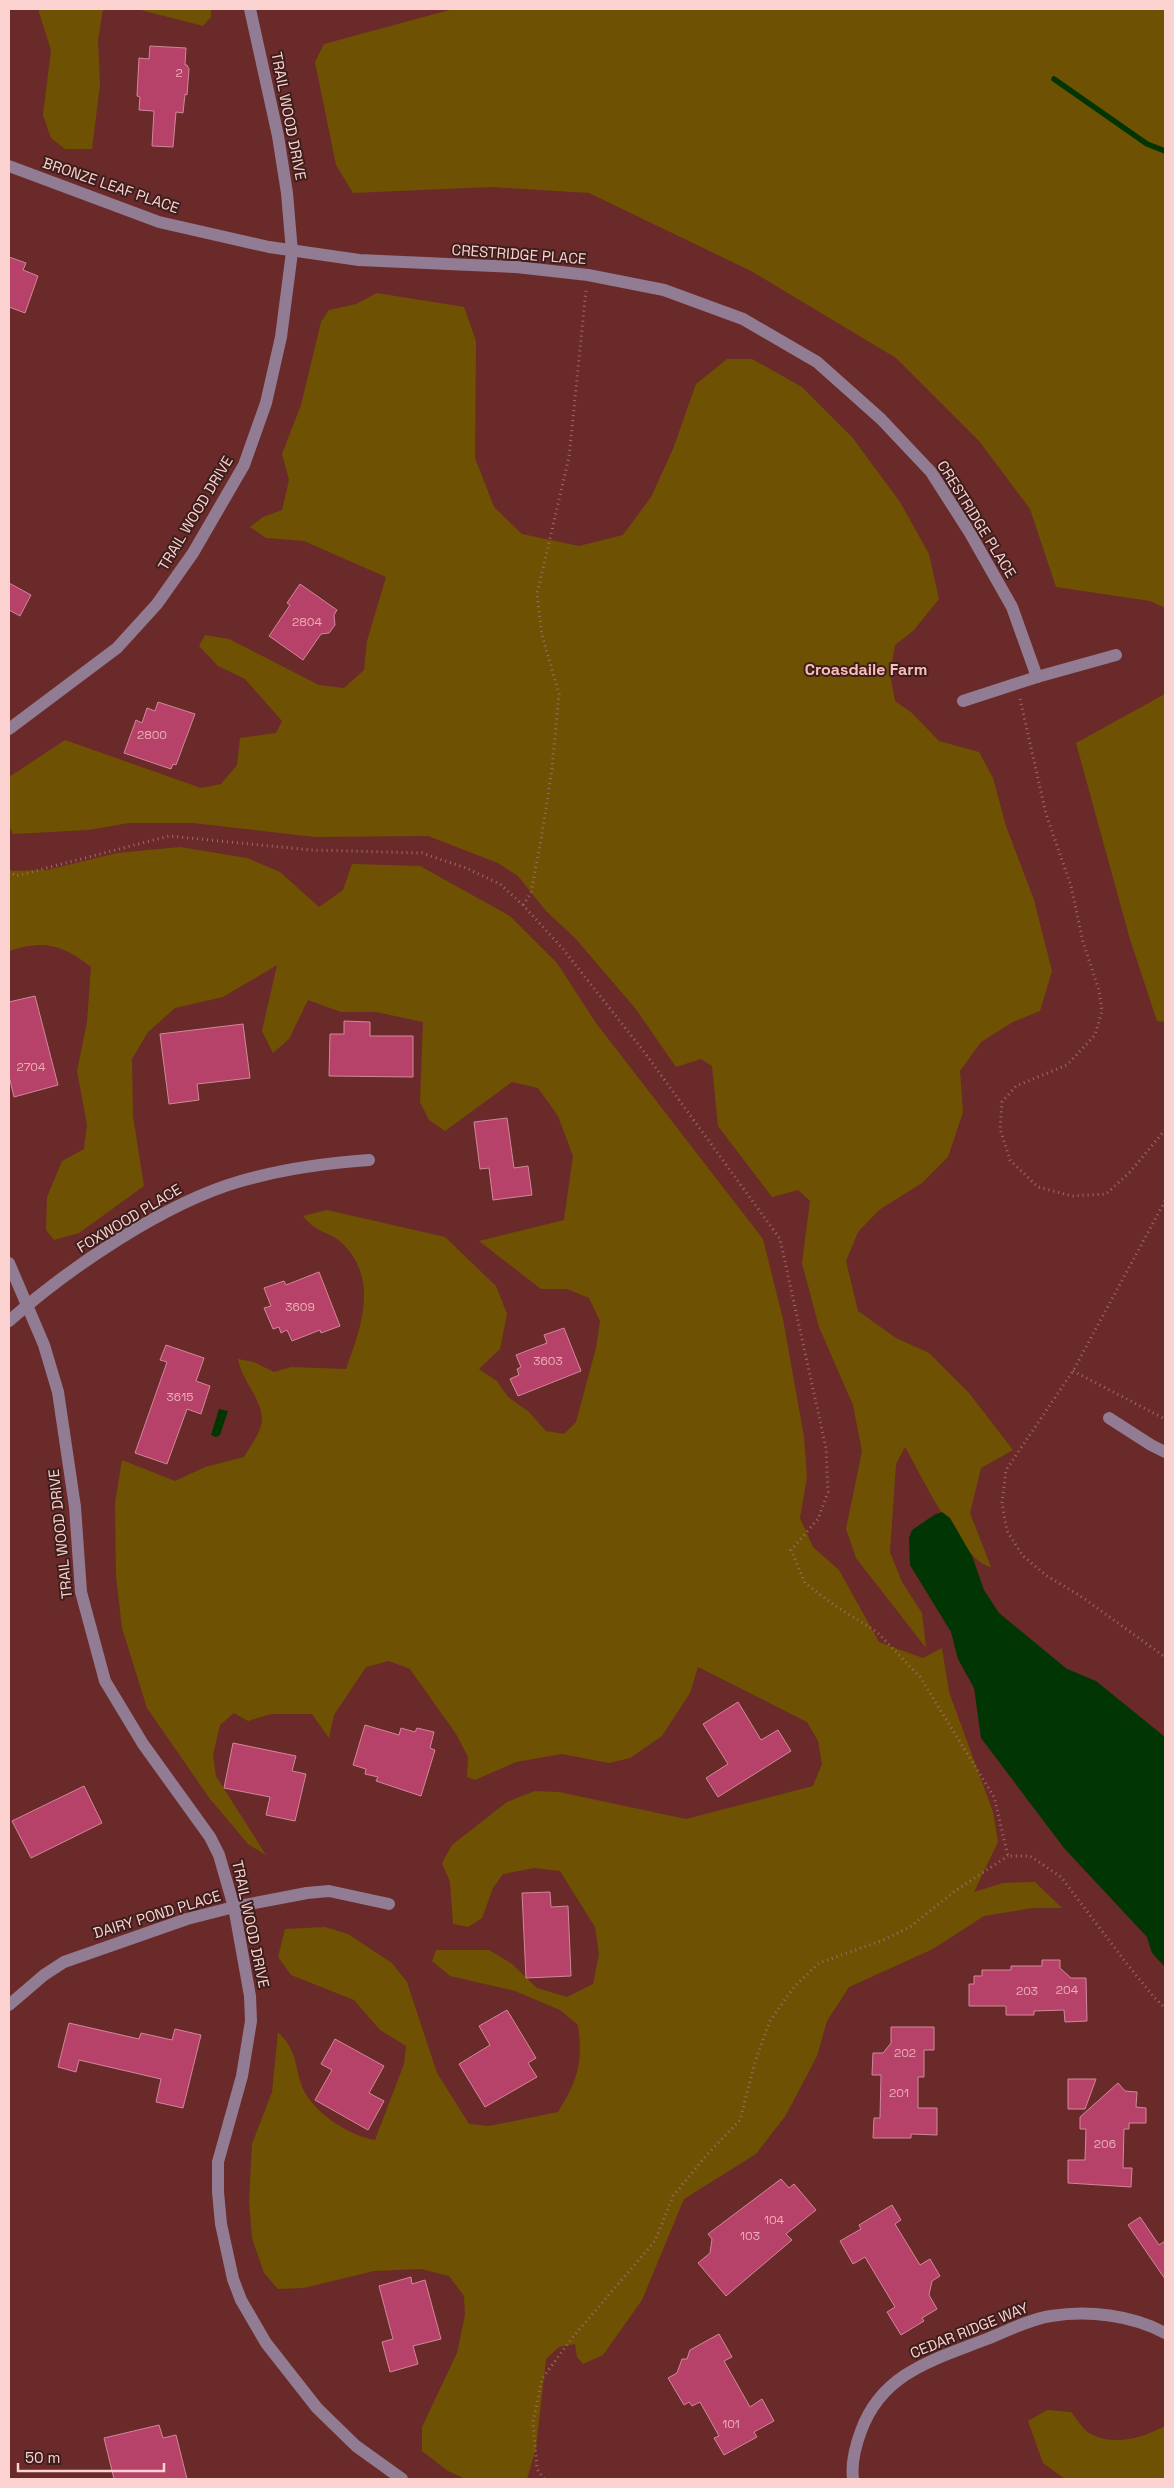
<svg xmlns="http://www.w3.org/2000/svg" width="1174" height="2488" font-family="'Space Grotesk',sans-serif">
  <style>
    .green { fill: #6f5103 }
    .water { fill: #023504 }
    .lines { fill: none; stroke-linecap: round; stroke-linejoin: round }
    .stream { stroke: #023504; stroke-width: 5.5 }
    .building { fill: #b74269; stroke: #d1879a }
    .path { stroke: #a16a68; stroke-width: 3; stroke-dasharray: 1 4; stroke-linecap: butt }
    .minor { stroke: #917c93; stroke-width: 12 }
    .labels { text-anchor: middle; dominant-baseline: central; stroke-width: 4; stroke-linejoin: round; paint-order: stroke }
    .number-label { font-size: 12px; fill: #eaaeb6 }
    .street-label { font-size: 15px; fill: #fbd2cf; stroke: #3c1e1d }
    .neighbourhood-label { font-size: 16px; font-weight: bold; fill: #fdbeb9; stroke: #3c1e1d }
  </style>
  <rect width="100%" height="100%" fill="#6a2a29"/>
  <!-- green -->
  <g class="green">
    <path d="M38,9H103L98,40L100,85L92,149H65L51,138L43,115L51,50Z"/>
    <path d="M137,9H211V17L203,26Z"/>
    <path d="M453,9H1165V608L1150,601L1056,587L1030,509L979,441L896,358L751,271L589,193L491,187L353,193L336,165L315,62L324,44Z"/>
    <path d="M377,293L464,307L476,341L475,458L494,507L522,534L579,546L623,535L651,497L673,449L696,384L727,359H752L802,387L852,437L900,502L929,554L939,599L913,631L895,645L890,674L895,701L912,713L939,741L979,752L993,778L1006,826L1034,900L1052,971L1040,1011L1013,1022L981,1042L960,1071L963,1112L948,1157L922,1183L879,1210L858,1232L846,1261L858,1311L896,1338L929,1353L969,1393L1013,1450L981,1468L970,1513L991,1567C963,1563 920,1473 905,1447L896,1464L890,1552L902,1582L922,1613L926,1648L856,1558L846,1529L862,1451L853,1405L819,1327L802,1263L810,1201L798,1190L772,1197L718,1126L712,1066L701,1059L676,1067L635,1008L575,938L546,911L518,876L498,863L428,836L315,837L193,823H129L89,830L13,834L9,826V777L65,740L201,788L221,784L237,765L240,738L276,733L282,721L245,679L218,666L199,646L205,635L229,639L319,685L344,688L364,670L367,641L386,577L304,541L266,538L250,527L263,517L282,510L289,480L282,454L301,405L321,322L329,310L356,304Z"/>
    <path d="M1165,694V1022L1157,1021L1129,936L1076,743Z"/>
    <path d="M180,847L247,858L280,872L319,907L343,890L352,864L420,866L510,916L557,963L596,1023L763,1239L783,1319L804,1437L807,1477L800,1518L813,1547L839,1570L879,1642L923,1658L942,1648L949,1692L993,1812L998,1842L974,1892L1003,1883L1035,1882L1062,1908H1033L984,1916L933,1949L849,1987L827,2021L817,2056L786,2115L756,2154L684,2199L642,2300L603,2355L583,2364L577,2357L575,2344L559,2347L546,2359L536,2448L527,2479H465L448,2471L422,2451V2427L457,2353L465,2315L464,2296L449,2276L421,2269L374,2271L304,2288L278,2289L264,2273L252,2238L249,2201L252,2144L272,2092L278,2032C300,2054 293,2066 304,2091C316,2114 350,2136 375,2140L404,2064L406,2046L380,2030L354,2000L291,1975L278,1957L285,1929L325,1927L348,1934L392,1963L407,1982L437,2073L469,2124L489,2126L558,2112C578,2080 583,2063 578,2025L560,2010L515,1991L450,1976L432,1961L436,1950H489L512,1964L537,1988L567,1997L593,1984L599,1954L595,1927L560,1871L534,1868L503,1874L493,1888L482,1918L468,1927L453,1924L450,1882L442,1863L452,1845L507,1802L535,1791L559,1792L686,1819L813,1786L822,1764L818,1741L807,1722L698,1667L690,1693L662,1736L630,1758L609,1763L562,1754L516,1762L475,1780L467,1777L468,1757L456,1734L410,1669L389,1661L366,1667L334,1715L329,1738L312,1714H271L248,1721L234,1713L220,1725L213,1755L216,1776L266,1855L248,1844L210,1799L147,1708L122,1628L116,1576L115,1503L122,1460L175,1481L205,1467L244,1457C249,1448 256,1439 260,1429C269,1405 242,1383 238,1359L254,1362L274,1372L291,1367L346,1369C361,1328 379,1280 343,1244C330,1231 317,1234 303,1216L327,1210L445,1237L496,1286L507,1314L500,1349L479,1369L497,1381L508,1397L529,1412L546,1431L564,1434L576,1422L596,1348L600,1321L589,1298L567,1289H541L479,1241L564,1220L573,1156L558,1116L538,1088L512,1082L445,1131L429,1120L420,1102L423,1022L376,1012H341L308,1000L289,1039L273,1053L262,1031L277,965L223,997L175,1008L148,1032L132,1059L133,1116L144,1186L79,1233L54,1240L46,1230L47,1197L62,1161L84,1149L87,1125L77,1071L87,1022L91,967C64,945 43,939 9,951V871L47,870L117,853Z"/>
    <path d="M1047,2410L1071,2412C1076,2418 1082,2428 1089,2433C1114,2447 1142,2438 1165,2426V2479H1065L1043,2463L1028,2421Z"/>
  </g>
  <!-- water -->
  <g class="water">
    <path d="M219,1409L228,1411L220,1435L216,1437L211,1435Z"/>
    <path d="M942,1512L950,1518L972,1556L984,1590L999,1613L1067,1669L1096,1681L1165,1737V1967L1152,1953L1147,1937L1064,1848L981,1738L974,1688L958,1659L951,1632L910,1565L909,1538L912,1530L934,1515Z"/>
  </g>
  <g class="lines">
    <!-- stream -->
    <path class="stream" d="M1054,79L1147,144L1165,151"/>
  </g>
  <!-- building -->
  <g class="building">
    <path d="M150,46L186,48L185,65H187L189,69L187,95L185,94L183,113L176,112L173,147L152,146L154,111L139,110L140,97L137,96L139,58L149,59Z"/>
    <path d="M9,257L26,263L23,270L38,276L25,313L9,307Z"/>
    <path d="M9,583L31,595L20,616L9,610Z"/>
    <path d="M300,584L337,610L334,615L335,625L329,633L321,634L303,660L269,636L290,605L287,603Z"/>
    <path d="M158,702L195,714L176,765L173,764L171,769L124,753L136,720L142,723L147,708L155,711Z"/>
    <path d="M35,996L58,1085L14,1097L9,1076V1002Z"/>
    <path d="M344,1021L370,1022V1036H413V1077L329,1076L330,1034H344Z"/>
    <path d="M243,1024L250,1078L197,1084L199,1100L169,1104L160,1034Z"/>
    <path d="M507,1118L514,1168L528,1166L532,1195L493,1200L489,1168L480,1169L474,1122Z"/>
    <path d="M319,1272L340,1326L321,1333L320,1330L292,1341L287,1330L281,1333L279,1327L273,1329L264,1308L271,1306L264,1288L284,1281L286,1285Z"/>
    <path d="M564,1328L581,1371L518,1396L510,1379L519,1375L517,1369L521,1367L516,1355L547,1343L544,1335Z"/>
    <path d="M166,1345L204,1358L196,1381L210,1386L201,1414L187,1409L167,1464L135,1453L167,1362L160,1360Z"/>
    <path d="M738,1702L761,1740L778,1730L791,1751L718,1797L706,1778L728,1764L703,1724Z"/>
    <path d="M365,1725L399,1735L401,1728L415,1732L417,1728L434,1732L430,1748L435,1750L421,1796L376,1781L378,1777L365,1774L366,1769L353,1765Z"/>
    <path d="M233,1743L296,1756L292,1771L306,1774L295,1821L266,1815L270,1797L224,1788Z"/>
    <path d="M84,1786L102,1823L31,1858L12,1821Z"/>
    <path d="M550,1892L551,1907L568,1906L571,1976L526,1978L522,1893Z"/>
    <path d="M1042,1960H1060V1968L1071,1978H1086L1087,2021L1065,2022L1064,2010L1034,2011V2015H1006V2006H969V1984H974V1976H982V1970H1011V1966H1042Z"/>
    <path d="M507,2010L536,2058L528,2063L537,2077L485,2107L459,2064L490,2045L479,2026Z"/>
    <path d="M69,2023L139,2039L141,2033L172,2040L175,2029L201,2035L183,2108L156,2102L161,2079L79,2060L76,2072L58,2067Z"/>
    <path d="M891,2027H934V2050H924V2077H918V2108H937V2135L911,2134V2138H873L874,2118H880L881,2075H872L873,2053H883L891,2043Z"/>
    <path d="M335,2039L384,2066L369,2093L384,2101L368,2130L315,2100L332,2070L321,2064Z"/>
    <path d="M1068,2079H1096L1085,2109H1068Z"/>
    <path d="M1118,2083L1125,2091L1137,2092L1136,2107L1146,2108V2123H1129V2129H1124L1123,2168H1132L1131,2187L1068,2183V2160H1085L1086,2129H1080V2117Z"/>
    <path d="M781,2179L789,2188L794,2184L816,2210L786,2234L792,2240L726,2296L698,2263L710,2253L712,2239L708,2234Z"/>
    <path d="M892,2205L901,2220L895,2224L920,2265L930,2259L940,2276L932,2281L929,2295L937,2309L922,2318L924,2321L901,2335L887,2312L895,2307L865,2257L853,2264L840,2241L861,2229L859,2225Z"/>
    <path d="M1140,2217L1159,2245L1165,2241V2279L1128,2225Z"/>
    <path d="M411,2277L412,2284L425,2280L441,2339L413,2346L418,2364L390,2372L382,2342L393,2339L379,2286Z"/>
    <path d="M719,2334L732,2357L724,2361L750,2407L762,2399L774,2421L754,2432L757,2437L724,2455L714,2438L719,2436L700,2402L692,2406L689,2402L684,2405L668,2378L677,2373L682,2359H687L690,2350Z"/>
    <path d="M159,2425L163,2438L176,2435L187,2479H114L104,2438Z"/>
  </g>
  <g class="lines">
    <!-- path -->
    <g class="path">
      <path d="M1020,699L1046,814L1071,886L1083,942L1099,990L1102,1011L1095,1035L1067,1065L1016,1086L1002,1102L1000,1129L1010,1160L1038,1187L1072,1196L1106,1194L1129,1173L1165,1130"/>
      <path d="M9,871L16,876L169,836L311,850L422,853L466,868L500,884L523,905L563,949L645,1053L780,1239L826,1448L828,1492L818,1519L791,1550L805,1583L834,1605L877,1632L920,1677L994,1797L1008,1856H1030L1061,1877L1127,1964L1153,1996L1165,2008"/>
      <path d="M523,905L531,893L541,840L552,769L559,694L542,635L537,594L569,457L586,290"/>
      <path d="M1165,1201L1073,1371L1006,1470L1002,1503L1007,1531L1023,1556L1047,1576L1079,1595L1165,1657"/>
      <path d="M1073,1371L1165,1419"/>
      <path d="M544,2479L537,2469L533,2422L542,2379L572,2338L655,2241L673,2196L704,2158L740,2120L755,2062L770,2021L794,1987L819,1963L881,1941L910,1927L955,1891L1008,1856"/>
    </g>
    <!-- minor -->
    <g class="minor">
      <path d="M9,166L159,222L269,247L359,260L516,267L588,275L664,290L743,319L817,362L881,419L931,472L970,533L1012,607L1037,677"/>
      <path d="M963,701L1037,677L1116,655"/>
      <path d="M9,729L117,648L157,604L193,553L244,465L266,403L281,337L292,252L287,193L278,136L250,9"/>
      <path d="M9,1263L44,1345L58,1392L75,1507L81,1592L105,1681L143,1744L210,1837L219,1855L234,1907L250,1996L251,2021L242,2076L218,2162V2192L221,2224L233,2279L241,2300L266,2343L317,2408L356,2446L402,2479"/>
      <path d="M9,1321C69,1268 164,1203 241,1181C283,1169 325,1163 369,1160"/>
      <path d="M1109,1418L1151,1445L1165,1452"/>
      <path d="M9,2005L44,1975L64,1962L187,1919L234,1907L307,1893L329,1891L389,1904"/>
      <path d="M853,2479C851,2463 855,2447 861,2431C882,2373 933,2360 987,2339C1007,2331 1030,2319 1051,2316C1088,2310 1132,2315 1165,2333"/>
    </g>
  </g>
  <g class="labels">
    <!-- number labels -->
    <g class="number-label">
      <text x="179" y="73">2</text>
      <text x="307" y="622">2804</text>
      <text x="152" y="735">2800</text>
      <text x="31" y="1067">2704</text>
      <text x="300" y="1307">3609</text>
      <text x="548" y="1361">3603</text>
      <text x="180" y="1397">3615</text>
      <text x="1067" y="1990">204</text>
      <text x="1027" y="1991">203</text>
      <text x="905" y="2053">202</text>
      <text x="899" y="2093">201</text>
      <text x="1105" y="2144">206</text>
      <text x="774" y="2220">104</text>
      <text x="750" y="2236">103</text>
      <text x="731" y="2424">101</text>
    </g>
    <!-- street labels -->
    <g class="street-label">
      <text transform="translate(289 116) rotate(79)">TRAIL WOOD DRIVE</text>
      <text transform="translate(111 185) rotate(19)">BRONZE LEAF PLACE</text>
      <text transform="translate(519 254) rotate(4)">CRESTRIDGE PLACE</text>
      <text transform="translate(195 513) rotate(-59)">TRAIL WOOD DRIVE</text>
      <text transform="translate(977 519) rotate(58)">CRESTRIDGE PLACE</text>
      <text transform="translate(129 1218) rotate(-31)">FOXWOOD PLACE</text>
      <text transform="translate(60 1534) rotate(-96)">TRAIL WOOD DRIVE</text>
      <text transform="translate(157 1914) rotate(-17)">DAIRY POND PLACE</text>
      <text transform="translate(251 1924) rotate(78)">TRAIL WOOD DRIVE</text>
      <text transform="translate(969 2330) rotate(-22)">CEDAR RIDGE WAY</text>
    </g>
    <!-- neighbourhood labels -->
    <g class="neighbourhood-label">
      <text x="866" y="669">Croasdaile Farm</text>
    </g>
  </g>
  <!-- border -->
  <rect width="1174" height="2488" fill="none" stroke="#fbd2cf" stroke-width="20"/>
  <!-- scale -->
  <path d="M18 2463v8h146v-8" fill="none" stroke="#fbd2cf" stroke-width="2.5"/>
  <text x="25" y="2463" font-size="15" fill="#fbd2cf" stroke="#3c1e1d" stroke-width="4" paint-order="stroke">50 m</text>
</svg>
